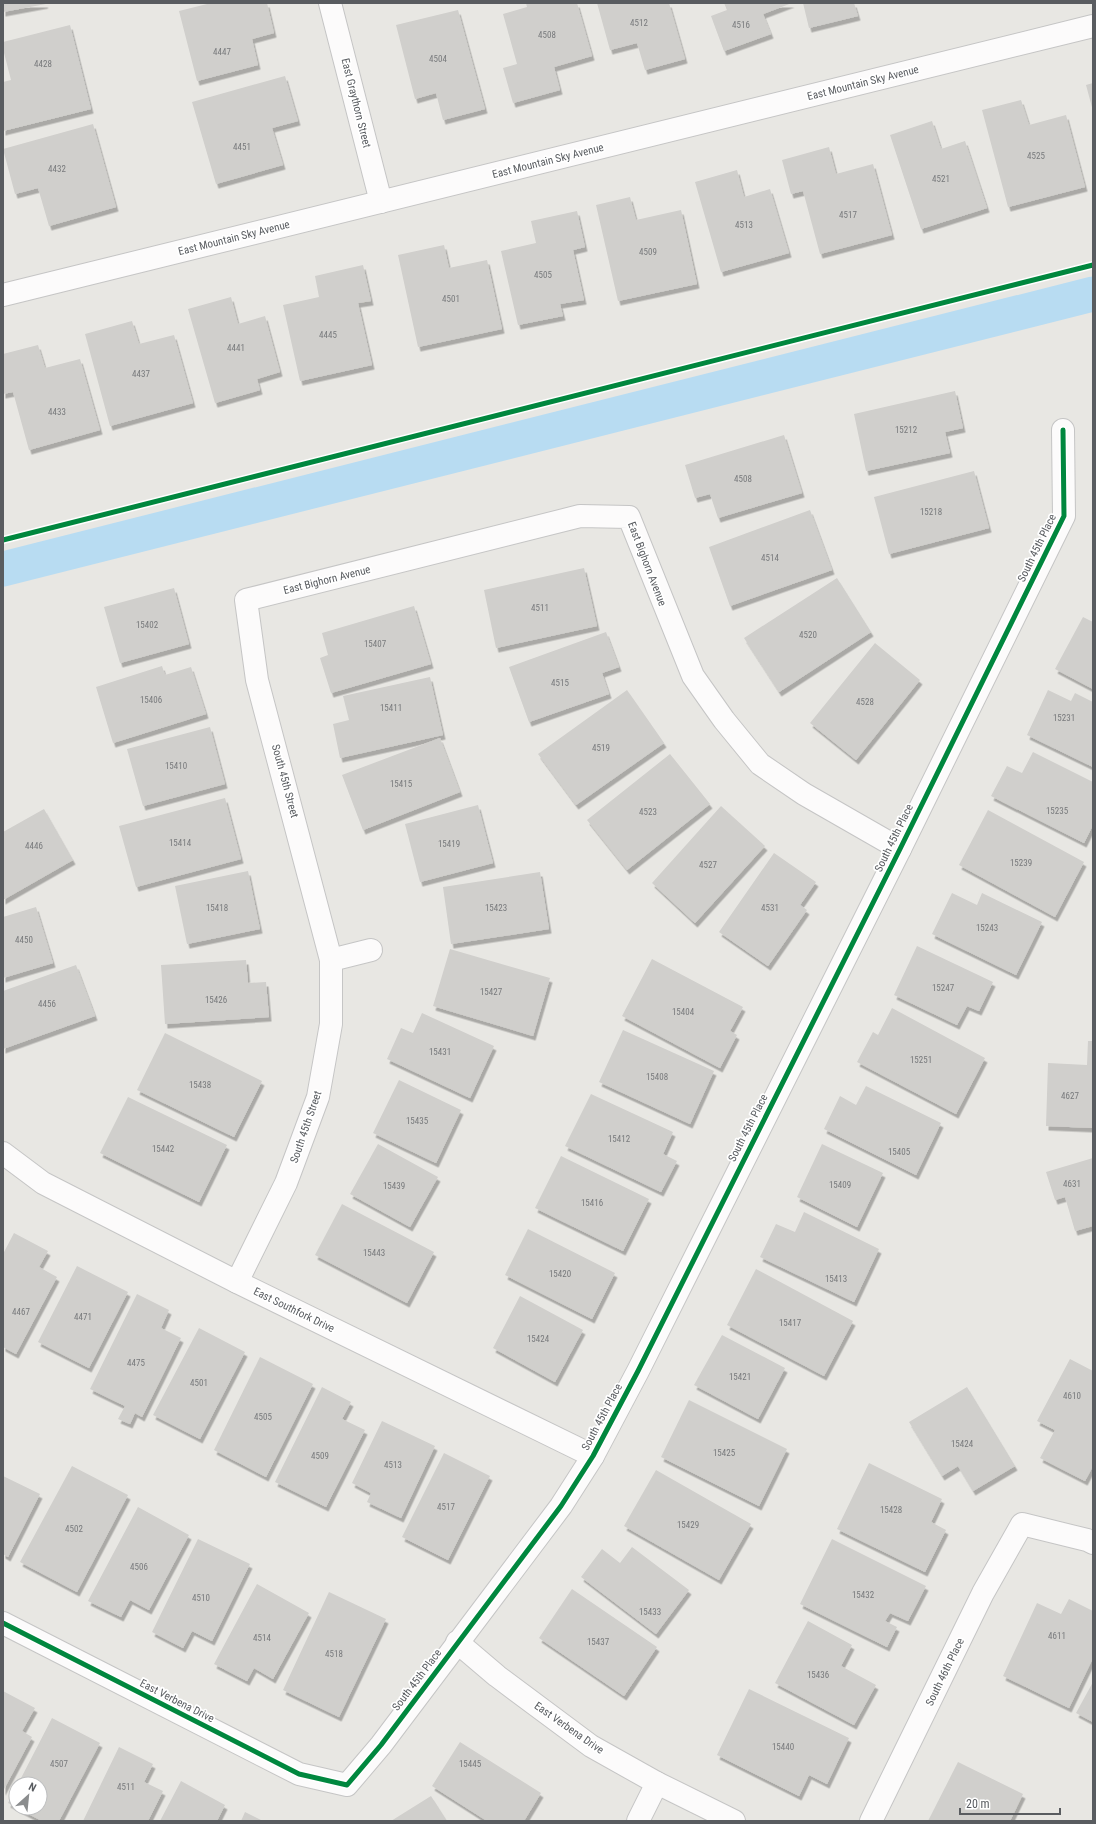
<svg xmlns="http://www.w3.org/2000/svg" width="1096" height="1824" font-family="'Roboto Condensed',sans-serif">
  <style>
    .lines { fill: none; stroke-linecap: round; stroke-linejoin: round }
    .canal { stroke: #b8dcf2; stroke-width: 35 }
    .building { fill: #d0cfcc; filter: url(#shadow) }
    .street-casing { stroke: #c5c5c5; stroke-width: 24 }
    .secondary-casing { stroke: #c5c5c5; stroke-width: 24 }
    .street { stroke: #fcfbfb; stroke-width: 22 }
    .secondary { stroke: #fcfbfb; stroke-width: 22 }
    .cycleway-casing { stroke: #fff; stroke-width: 8 }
    .cycleway { stroke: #00873e; stroke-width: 5 }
    .labels { text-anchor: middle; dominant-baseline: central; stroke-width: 3.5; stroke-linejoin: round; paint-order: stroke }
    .number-label { font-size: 9px; fill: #787a7c }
    .street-label { font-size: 11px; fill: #595c60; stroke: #fff }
  </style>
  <defs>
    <filter id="shadow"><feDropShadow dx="2.5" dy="4.5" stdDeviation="0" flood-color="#0004"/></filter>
  </defs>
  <rect width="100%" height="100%" fill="#e8e7e3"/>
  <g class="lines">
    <!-- canal -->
    <path class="canal" d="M3,569L1093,294"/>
  </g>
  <!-- building -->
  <g class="building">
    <path d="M3,3H45L46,4L3,12Z"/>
    <path d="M211,3H267L274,33L252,39L258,65L197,81L179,11Z"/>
    <path d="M526,3H577L592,56L554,67L560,90L513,103L503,68L517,64L503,14L527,7Z"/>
    <path d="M597,3H669L685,59L645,70L637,43L610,50Z"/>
    <path d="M724,3H792L763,14L771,34L724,51L711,16L727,10Z"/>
    <path d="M803,3H854L858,16L809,28Z"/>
    <path d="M458,10L485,109L443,120L436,93L415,99L396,25Z"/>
    <path d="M70,25L91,109L3,131V82L11,80L3,49V42Z"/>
    <path d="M285,76L298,121L272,128L283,165L216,184L192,102Z"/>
    <path d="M1093,83V111L1086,85Z"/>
    <path d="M1021,100L1029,125L1066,115L1085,187L1008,207L982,110Z"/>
    <path d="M932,121L941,149L965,141L987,208L921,229L890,135Z"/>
    <path d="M93,124L116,207L49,226L38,188L15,194L3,149Z"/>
    <path d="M829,147L836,174L873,164L892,235L820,254L803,191L791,194L782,160Z"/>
    <path d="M737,170L744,197L770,189L789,253L721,272L695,182Z"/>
    <path d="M630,197L636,220L681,210L697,284L618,301L596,205Z"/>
    <path d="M577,211L585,247L573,250L584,300L560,304L563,316L518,325L501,251L536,243L531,221Z"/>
    <path d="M444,245L449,268L487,260L502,329L418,347L398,255Z"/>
    <path d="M363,265L371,301L358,303L372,365L300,381L283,305L319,297L315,276Z"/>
    <path d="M231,297L238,324L265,316L280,372L257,379L260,390L215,403L188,309Z"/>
    <path d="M132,321L139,344L174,335L193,403L110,426L85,334Z"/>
    <path d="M38,345L45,368L80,359L100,430L29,450L13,392L3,394V354Z"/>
    <path d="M955,391L963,428L945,432L950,453L866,471L854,414Z"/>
    <path d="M784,435L802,493L718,518L710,494L695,498L685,465Z"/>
    <path d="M974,471L989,528L889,554L874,497Z"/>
    <path d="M810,510L832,570L730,606L709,547Z"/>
    <path d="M584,568L597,626L496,648L484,590Z"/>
    <path d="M837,578L871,632L779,692L744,638Z"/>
    <path d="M174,588L189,644L120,663L104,607Z"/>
    <path d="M414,606L431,664L331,693L320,658L328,655L322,633Z"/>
    <path d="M1083,617L1093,622V689L1055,669Z"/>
    <path d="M606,632L619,667L602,673L609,694L529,722L509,667Z"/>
    <path d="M875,643L920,680L856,760L810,723Z"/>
    <path d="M162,666L165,675L191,667L206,714L113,743L96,687Z"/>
    <path d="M430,677L443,735L340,758L333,724L349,720L343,696Z"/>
    <path d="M627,690L664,743L576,805L538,754Z"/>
    <path d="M1048,690L1071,701L1075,693L1093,702V767L1027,735Z"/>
    <path d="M210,727L225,784L143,806L127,749Z"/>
    <path d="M440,738L460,792L363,830L342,775Z"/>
    <path d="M1033,752L1093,782V825L1084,843L991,796L1007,766L1022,773Z"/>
    <path d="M670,754L710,804L627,870L587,820Z"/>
    <path d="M225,798L241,859L136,887L119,826Z"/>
    <path d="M478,805L493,863L420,882L405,824Z"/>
    <path d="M721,806L765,846L695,923L652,883Z"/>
    <path d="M44,809L73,860L3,900V832Z"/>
    <path d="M988,810L1084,862L1055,917L959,865Z"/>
    <path d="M774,853L816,882L800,905L807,910L768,966L719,932Z"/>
    <path d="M248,871L260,929L187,944L175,886Z"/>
    <path d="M540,872L549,929L451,944L443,887Z"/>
    <path d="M952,893L977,905L982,893L1042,922L1016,975L932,934Z"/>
    <path d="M36,907L53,963L3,978V917Z"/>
    <path d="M917,946L993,982L979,1011L967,1006L957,1025L894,995Z"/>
    <path d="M450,949L550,978L533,1036L433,1006Z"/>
    <path d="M652,959L743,1007L730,1031L737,1035L720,1068L622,1016Z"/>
    <path d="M246,960L248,983L266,982L269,1017L165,1024L161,965Z"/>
    <path d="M76,965L95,1016L3,1049V991Z"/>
    <path d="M892,1008L985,1058L956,1114L857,1062L873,1032L878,1035Z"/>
    <path d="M422,1013L494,1046L470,1098L387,1059L401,1028L413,1033Z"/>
    <path d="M623,1030L714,1071L690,1124L599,1082Z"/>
    <path d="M165,1033L262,1081L234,1137L137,1090Z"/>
    <path d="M1088,1041H1093V1128L1046,1126L1048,1063L1087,1065Z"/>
    <path d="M399,1080L461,1110L436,1163L373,1133Z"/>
    <path d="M866,1086L941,1123L916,1175L824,1129L840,1096L856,1105Z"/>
    <path d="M591,1094L673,1132L663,1154L677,1161L661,1192L565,1146Z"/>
    <path d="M128,1097L227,1145L199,1202L100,1153Z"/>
    <path d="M378,1144L438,1177L410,1227L350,1194Z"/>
    <path d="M822,1144L883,1173L857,1227L797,1197Z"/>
    <path d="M561,1156L649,1199L623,1251L535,1208Z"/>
    <path d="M1093,1158V1226L1075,1231L1065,1197L1055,1200L1046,1172Z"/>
    <path d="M342,1204L434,1252L407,1303L315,1255Z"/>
    <path d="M804,1212L879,1249L854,1302L760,1257L776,1224L795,1232Z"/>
    <path d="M528,1229L615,1273L592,1319L505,1275Z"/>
    <path d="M14,1233L48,1251L39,1267L57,1277L16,1354L3,1347V1254Z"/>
    <path d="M77,1266L128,1292L89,1368L38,1342Z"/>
    <path d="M756,1269L853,1321L824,1376L727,1325Z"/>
    <path d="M137,1294L169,1310L161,1328L181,1338L142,1417L135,1413L130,1424L118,1419L125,1406L90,1389Z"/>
    <path d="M520,1296L583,1330L555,1382L493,1348Z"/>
    <path d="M199,1328L245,1352L200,1439L153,1415Z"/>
    <path d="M722,1335L785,1368L758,1419L694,1385Z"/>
    <path d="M260,1357L313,1384L266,1477L214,1450Z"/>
    <path d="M1070,1359L1093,1371V1466L1085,1481L1040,1458L1055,1430L1037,1421Z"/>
    <path d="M322,1387L351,1402L342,1419L365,1430L326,1507L275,1482Z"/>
    <path d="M967,1387L1015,1466L973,1491L958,1466L942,1476L909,1422Z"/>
    <path d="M689,1400L787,1449L759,1506L661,1457Z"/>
    <path d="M382,1421L435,1446L401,1518L367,1502L371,1493L352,1483Z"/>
    <path d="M444,1453L490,1476L448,1560L402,1537Z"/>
    <path d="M869,1463L942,1499L931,1522L946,1530L925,1572L837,1529Z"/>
    <path d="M72,1466L128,1495L77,1592L20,1562Z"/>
    <path d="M656,1470L751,1524L719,1580L624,1526Z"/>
    <path d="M3,1476L40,1494L8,1557L3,1554Z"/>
    <path d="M138,1507L189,1535L149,1610L130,1600L121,1617L88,1601Z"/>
    <path d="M198,1539L250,1564L212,1641L192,1631L183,1648L152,1632Z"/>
    <path d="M832,1539L926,1586L908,1621L890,1613L885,1621L897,1627L887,1647L800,1604Z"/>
    <path d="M632,1547L689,1590L656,1634L581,1577L602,1549L620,1563Z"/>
    <path d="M257,1584L309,1613L273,1679L254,1668L247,1681L214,1664Z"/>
    <path d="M572,1589L657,1647L624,1696L539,1638Z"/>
    <path d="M329,1592L386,1619L339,1717L283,1690Z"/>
    <path d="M1069,1599L1093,1611V1658L1069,1708L1003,1676L1037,1603L1061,1614Z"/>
    <path d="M808,1621L852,1645L841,1666L876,1685L854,1725L775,1683Z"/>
    <path d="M1093,1682V1722L1076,1713Z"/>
    <path d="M749,1689L849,1738L827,1784L809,1775L799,1796L717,1755Z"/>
    <path d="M3,1691L35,1708L22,1731L32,1737L3,1791Z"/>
    <path d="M52,1718L100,1743L59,1821H42L17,1808H40V1784H18Z"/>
    <path d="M460,1742L541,1793L524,1821H487L432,1786Z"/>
    <path d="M119,1747L153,1764L144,1782L163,1791L148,1821H83Z"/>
    <path d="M958,1762L1023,1794L1010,1821H928Z"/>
    <path d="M181,1781L225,1805L217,1821H160Z"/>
    <path d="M16,1787V1807L8,1803Z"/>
    <path d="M431,1796L447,1821H391Z"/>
    <path d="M245,1812L263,1821H241Z"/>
  </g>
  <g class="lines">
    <!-- street casing -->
    <g class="street-casing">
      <g id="street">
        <path d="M330,3L381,202"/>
        <path d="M3,295L1093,26"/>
        <path d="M331,960L371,950"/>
        <path d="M3,1153L43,1183L237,1282L593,1456"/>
        <path d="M237,1282L286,1183L318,1097L331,1024V960L257,680L246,600L580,516L629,517L693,676L724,720L760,764L804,794L900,849"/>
        <path d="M3,1623L299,1774L347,1785L381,1745L561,1506L593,1456L638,1371L900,849L1064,516L1063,430"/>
        <path d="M457,1642L497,1676L591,1746L657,1783L734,1821"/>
        <path d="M871,1821L983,1593L1022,1524L1087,1540L1093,1543"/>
      </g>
    </g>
    <!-- secondary casing -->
    <g class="secondary-casing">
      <path id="secondary" d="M638,1821L657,1783"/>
    </g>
    <!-- street -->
    <use href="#street" class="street"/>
    <!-- secondary -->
    <use href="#secondary" class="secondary"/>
    <!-- cycleway casing -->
    <g class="cycleway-casing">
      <g id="cycleway">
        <path d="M3,540L1093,265"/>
        <path d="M3,1623L299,1774L347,1785L381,1745L561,1506L593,1456L638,1371L900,849L1064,516L1063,430"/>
      </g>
    </g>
    <!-- cycleway -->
    <use href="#cycleway" class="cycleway"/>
  </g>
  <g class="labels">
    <!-- number labels -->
    <g class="number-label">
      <text x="639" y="23">4512</text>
      <text x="741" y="25">4516</text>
      <text x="547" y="35">4508</text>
      <text x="222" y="52">4447</text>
      <text x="438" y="59">4504</text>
      <text x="43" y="64">4428</text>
      <text x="242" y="147">4451</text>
      <text x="1036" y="156">4525</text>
      <text x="57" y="169">4432</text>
      <text x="941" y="179">4521</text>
      <text x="848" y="215">4517</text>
      <text x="744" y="225">4513</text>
      <text x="648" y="252">4509</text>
      <text x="543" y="275">4505</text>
      <text x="451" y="299">4501</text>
      <text x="328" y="335">4445</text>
      <text x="236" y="348">4441</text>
      <text x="141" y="374">4437</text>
      <text x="57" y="412">4433</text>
      <text x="906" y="430">15212</text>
      <text x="743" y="479">4508</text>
      <text x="931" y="512">15218</text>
      <text x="770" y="558">4514</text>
      <text x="540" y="608">4511</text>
      <text x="147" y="625">15402</text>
      <text x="808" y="635">4520</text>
      <text x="375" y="644">15407</text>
      <text x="560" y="683">4515</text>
      <text x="151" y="700">15406</text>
      <text x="865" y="702">4528</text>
      <text x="391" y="708">15411</text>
      <text x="1064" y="718">15231</text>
      <text x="601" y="748">4519</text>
      <text x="176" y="766">15410</text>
      <text x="401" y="784">15415</text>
      <text x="1057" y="811">15235</text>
      <text x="648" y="812">4523</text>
      <text x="180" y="843">15414</text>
      <text x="449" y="844">15419</text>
      <text x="34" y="846">4446</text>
      <text x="1021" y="863">15239</text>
      <text x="708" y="865">4527</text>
      <text x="217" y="908">15418</text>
      <text x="496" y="908">15423</text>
      <text x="770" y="908">4531</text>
      <text x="987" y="928">15243</text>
      <text x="24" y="940">4450</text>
      <text x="943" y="988">15247</text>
      <text x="491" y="992">15427</text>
      <text x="216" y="1000">15426</text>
      <text x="47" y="1004">4456</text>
      <text x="683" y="1012">15404</text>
      <text x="440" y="1052">15431</text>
      <text x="921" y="1060">15251</text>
      <text x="657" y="1077">15408</text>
      <text x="200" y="1085">15438</text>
      <text x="1070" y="1096">4627</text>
      <text x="417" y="1121">15435</text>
      <text x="619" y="1139">15412</text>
      <text x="163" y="1149">15442</text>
      <text x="899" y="1152">15405</text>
      <text x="1072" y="1184">4631</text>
      <text x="840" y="1185">15409</text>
      <text x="394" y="1186">15439</text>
      <text x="592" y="1203">15416</text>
      <text x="374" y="1253">15443</text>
      <text x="560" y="1274">15420</text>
      <text x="836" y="1279">15413</text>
      <text x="21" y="1312">4467</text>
      <text x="83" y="1317">4471</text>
      <text x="790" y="1323">15417</text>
      <text x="538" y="1339">15424</text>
      <text x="136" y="1363">4475</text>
      <text x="740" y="1377">15421</text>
      <text x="199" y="1383">4501</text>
      <text x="1072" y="1396">4610</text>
      <text x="263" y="1417">4505</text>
      <text x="962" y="1444">15424</text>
      <text x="724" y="1453">15425</text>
      <text x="320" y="1456">4509</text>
      <text x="393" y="1465">4513</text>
      <text x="446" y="1507">4517</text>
      <text x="891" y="1510">15428</text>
      <text x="688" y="1525">15429</text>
      <text x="74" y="1529">4502</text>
      <text x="139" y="1567">4506</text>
      <text x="863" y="1595">15432</text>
      <text x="201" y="1598">4510</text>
      <text x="650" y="1612">15433</text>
      <text x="1057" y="1636">4611</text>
      <text x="262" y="1638">4514</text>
      <text x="598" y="1642">15437</text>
      <text x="334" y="1654">4518</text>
      <text x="818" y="1675">15436</text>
      <text x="783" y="1747">15440</text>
      <text x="59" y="1764">4507</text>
      <text x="470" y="1764">15445</text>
      <text x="126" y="1787">4511</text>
    </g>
    <!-- street labels -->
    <g class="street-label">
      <text transform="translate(863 83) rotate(-14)">East Mountain Sky Avenue</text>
      <text transform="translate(356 103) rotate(76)">East Graythorn Street</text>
      <text transform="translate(548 161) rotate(-14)">East Mountain Sky Avenue</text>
      <text transform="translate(234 238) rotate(-14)">East Mountain Sky Avenue</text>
      <text transform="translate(1037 548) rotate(-64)">South 45th Place</text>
      <text transform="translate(647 564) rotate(69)">East Bighorn Avenue</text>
      <text transform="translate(327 580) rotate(-14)">East Bighorn Avenue</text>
      <text transform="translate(285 781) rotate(75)">South 45th Street</text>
      <text transform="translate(894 838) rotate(-64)">South 45th Place</text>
      <text transform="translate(306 1127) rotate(-71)">South 45th Street</text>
      <text transform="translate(748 1128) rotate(-63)">South 45th Place</text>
      <text transform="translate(294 1310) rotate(26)">East Southfork Drive</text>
      <text transform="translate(602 1417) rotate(-62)">South 45th Place</text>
      <text transform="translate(945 1672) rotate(-64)">South 46th Place</text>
      <text transform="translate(417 1680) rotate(-53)">South 45th Place</text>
      <text transform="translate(177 1701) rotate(27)">East Verbena Drive</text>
      <text transform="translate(569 1728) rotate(35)">East Verbena Drive</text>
    </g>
  </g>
  <!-- border -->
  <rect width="1096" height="1824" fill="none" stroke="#595c60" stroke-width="8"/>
  <!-- north arrow -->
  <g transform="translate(28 1796) rotate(27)"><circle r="19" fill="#ffffff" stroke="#bdbebf"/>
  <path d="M0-3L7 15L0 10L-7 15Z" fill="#8b8d8e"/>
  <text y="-6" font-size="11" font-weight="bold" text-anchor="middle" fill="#595c60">N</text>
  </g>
  <!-- scale -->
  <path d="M960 1808v6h100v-6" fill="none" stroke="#595c60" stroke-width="2"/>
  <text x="966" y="1808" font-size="12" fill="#595c60" stroke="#ffffff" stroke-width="3" paint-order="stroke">20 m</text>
</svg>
